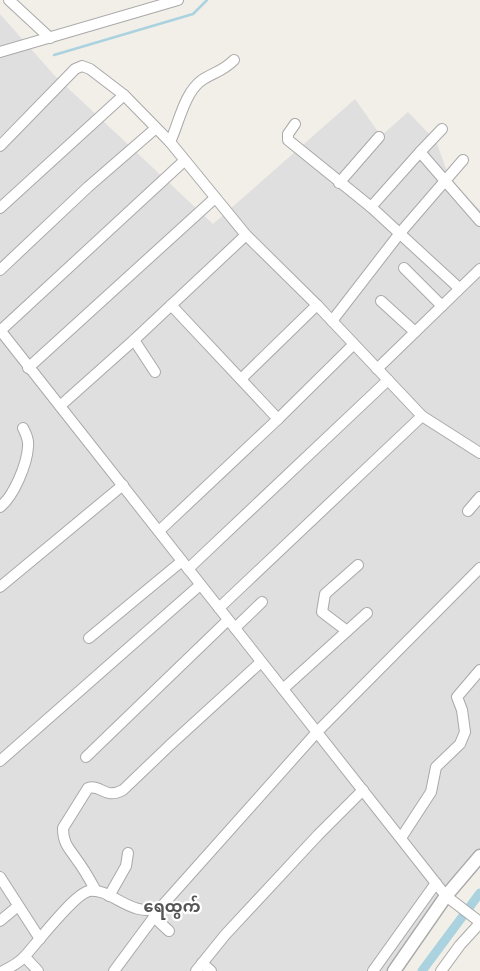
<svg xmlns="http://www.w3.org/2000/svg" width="480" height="971" font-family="'Archivo Narrow','Noto Sans Myanmar',sans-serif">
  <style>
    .residential { fill: #e0dfdf }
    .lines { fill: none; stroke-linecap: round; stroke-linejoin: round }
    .stream { stroke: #aad3df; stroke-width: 2.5 }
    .canal { stroke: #aad3df; stroke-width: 9 }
    .minor-casing { stroke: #a9a9a9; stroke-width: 12 }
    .tertiary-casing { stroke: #a9a9a9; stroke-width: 15 }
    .minor { stroke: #fff; stroke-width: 10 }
    .tertiary { stroke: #fff; stroke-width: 12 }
    .labels { text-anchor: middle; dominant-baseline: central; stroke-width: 4.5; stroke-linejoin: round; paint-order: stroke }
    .quarter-label { font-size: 16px; font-weight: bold; fill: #555; stroke: #fff }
  </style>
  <rect width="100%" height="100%" fill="#f2efe9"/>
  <!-- residential -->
  <path class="residential" d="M0,14L55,76L213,224L355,99L381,136L408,112L436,141L451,182L480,210V853L400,971H0Z"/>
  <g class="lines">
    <!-- stream -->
    <path class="stream" d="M54,55L193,14L207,0"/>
    <!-- canal -->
    <path class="canal" d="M422,971L480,893"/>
    <!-- minor casing -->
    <g class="minor-casing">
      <g id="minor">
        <path d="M9,0L50,38"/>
        <path d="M0,52L178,0"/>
        <path d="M295,124L288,134V140L371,207L459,288"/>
        <path d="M442,129L420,152L480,221"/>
        <path d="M170,142C179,123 184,93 202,80C214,72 222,72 234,60"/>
        <path d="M0,146L75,69L82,66L90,69L124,95L170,142L246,235L317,305L422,416L480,453"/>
        <path d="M339,183L379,137"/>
        <path d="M371,207L420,152"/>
        <path d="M0,208L124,95"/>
        <path d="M404,268L442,306"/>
        <path d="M0,270L88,187L156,128"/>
        <path d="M381,301L415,332"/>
        <path d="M171,305L278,419"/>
        <path d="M332,321L400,233L463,160"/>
        <path d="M0,330L446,896L480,922"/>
        <path d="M0,331L184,161"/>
        <path d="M134,340L155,372"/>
        <path d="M28,368L215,198"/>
        <path d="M377,369L480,269"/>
        <path d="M241,379L317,305"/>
        <path d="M60,406L134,340L246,235"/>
        <path d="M0,507C14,496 27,464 28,447C29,440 26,434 23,428"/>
        <path d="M468,511L480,497"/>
        <path d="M159,531L278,419L353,345"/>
        <path d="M188,569L388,380"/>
        <path d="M0,587L123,485"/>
        <path d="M219,608L422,416"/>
        <path d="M235,628L262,602"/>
        <path d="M347,631L322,612L325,594L358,565"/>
        <path d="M89,638L182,561"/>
        <path d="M283,689L367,613"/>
        <path d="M86,757L228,620"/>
        <path d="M0,761L200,585"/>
        <path d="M401,838L431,792L436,767L460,744L465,732L462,710L457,697L480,670"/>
        <path d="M0,877L40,939"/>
        <path d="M96,891C90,880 84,869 77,860C69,848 63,844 63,828L88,788C102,784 104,800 123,790L170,745L261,662"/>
        <path d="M109,896L126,866L128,853"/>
        <path d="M154,917L169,931"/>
        <path d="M0,921L18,906"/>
        <path d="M25,957L38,971"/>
        <path d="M202,963L211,971"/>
        <path d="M3,971C11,967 20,962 25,956C37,943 74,894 89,891C111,887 132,920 161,907L317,732L480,568"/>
        <path d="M114,971L154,917L153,911"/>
        <path d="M196,971L225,935L318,835L363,790"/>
        <path d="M373,971L436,883"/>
        <path d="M441,971L460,945L480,923"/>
      </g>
    </g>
    <!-- tertiary casing -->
    <g class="tertiary-casing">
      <path id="tertiary" d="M394,971L446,896L480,856"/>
    </g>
    <!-- minor -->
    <use href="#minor" class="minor"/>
    <!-- tertiary -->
    <use href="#tertiary" class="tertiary"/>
  </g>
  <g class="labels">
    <!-- quarter labels -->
    <g class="quarter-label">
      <text x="172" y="906">ရေထွက်</text>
    </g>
  </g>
</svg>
